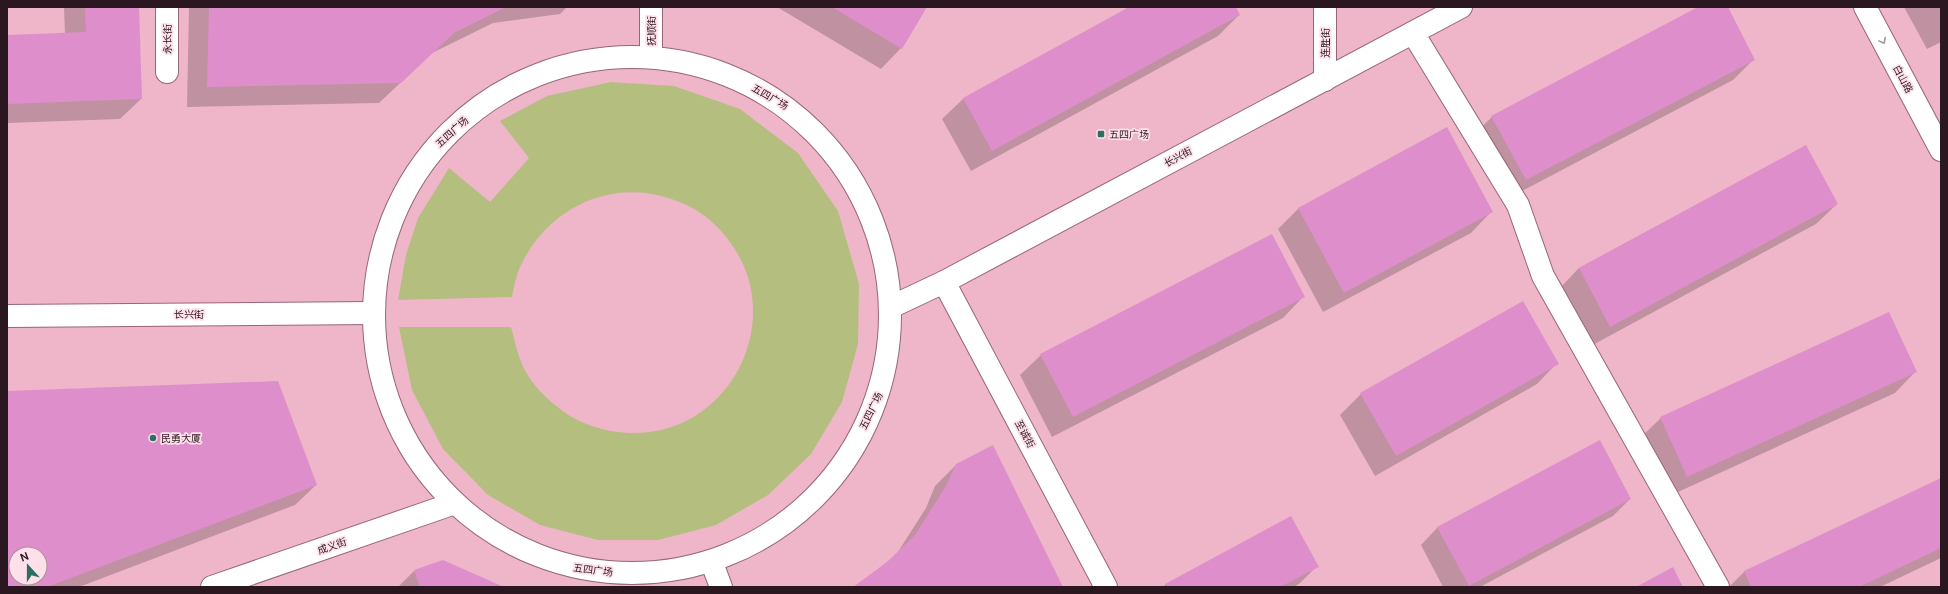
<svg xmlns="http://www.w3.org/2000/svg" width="1948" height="594" font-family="'DM Sans','Noto Sans SC',sans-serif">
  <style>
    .green { fill: #b4be7f }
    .shadow { fill: #0003; fill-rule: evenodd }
    .building { fill: #de8fcb; fill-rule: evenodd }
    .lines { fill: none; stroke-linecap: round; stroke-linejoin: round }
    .minor-casing { stroke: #986578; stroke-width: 24 }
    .major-casing { stroke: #986578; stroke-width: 24 }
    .minor { stroke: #fff; stroke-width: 22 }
    .major { stroke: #fff; stroke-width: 22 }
    .oneway { stroke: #a0979a }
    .poi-dot { fill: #2c6f60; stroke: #fee0ea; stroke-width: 1.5 }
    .labels { text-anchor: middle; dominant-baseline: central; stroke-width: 3.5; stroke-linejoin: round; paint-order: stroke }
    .street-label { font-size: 10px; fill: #2b171f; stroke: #fee0ea }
    .poi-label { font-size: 10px; fill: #2b171f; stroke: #fee0ea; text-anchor: start }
  </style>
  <rect width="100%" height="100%" fill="#efb6ca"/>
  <!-- green -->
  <path class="green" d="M611,82L674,86L740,109L798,153L838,211L859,284L858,344L842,402L811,454L768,495L716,525L658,540H598L540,525L488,495L443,449L412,390L399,327H511C514,337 516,349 520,359C526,377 540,393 555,405C595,439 658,443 701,412C748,379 767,314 742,262C728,234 707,212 677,201C615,176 549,206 521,265C516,275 514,287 512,297L398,300L406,255L418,218L449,168L490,202L529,158L500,121L547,96Z"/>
  <!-- shadow -->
  <g class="shadow">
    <path d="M64,7H138L141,99L120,119L7,123V36L65,34Z"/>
    <path d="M189,7H567L560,14L493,23L432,53L379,103L187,107Z"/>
    <path d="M777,7H926L901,48L881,69Z"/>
    <path d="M1131,7H1235L1239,15L1218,36L971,171L942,119L963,99Z"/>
    <path d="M1700,7H1727L1754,59L1733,80L1505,200L1471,137L1492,117Z"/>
    <path d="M1904,7H1941V42L1927,49Z"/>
    <path d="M1806,146L1837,204L1816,224L1589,347L1559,289L1579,268Z"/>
    <path d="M1299,208L1491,212L1471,233L1323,312L1278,229Z"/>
    <path d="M1303,297L1283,318L1052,437L1020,375L1041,355Z"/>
    <path d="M1523,302L1557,363L1537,384L1375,476L1340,415L1361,394Z"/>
    <path d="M1915,372L1895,393L1667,497L1640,438L1661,418Z"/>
    <path d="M7,392L316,485L295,505L79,587H7ZM16,554H40V578H16Z"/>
    <path d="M956,465L1062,587H855L896,555L926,508L935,486Z"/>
    <path d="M1941,479V558L1880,587H1729L1744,572Z"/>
    <path d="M1630,499L1613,516L1480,587H1443L1421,545L1438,527Z"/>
    <path d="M1317,566L1300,583L1294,587H1163L1166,584Z"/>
    <path d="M414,571L502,587H398Z"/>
  </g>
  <!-- building -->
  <g class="building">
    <path d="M85,7H139L142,99L7,104V35L86,32Z"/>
    <path d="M209,7H506L454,33L401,83L207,87Z"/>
    <path d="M832,7H927L902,49Z"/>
    <path d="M1129,7H1236L1240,15L992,151L963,98Z"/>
    <path d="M1698,7H1728L1755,60L1526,180L1491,116Z"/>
    <path d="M1447,127L1493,212L1344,293L1298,208Z"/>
    <path d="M1806,145L1838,204L1610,327L1579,268Z"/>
    <path d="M1272,234L1305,297L1073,417L1040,354Z"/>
    <path d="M1523,301L1559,364L1396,456L1360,393Z"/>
    <path d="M1889,312L1917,372L1687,477L1660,417Z"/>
    <path d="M278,381L317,485L47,587H7V391ZM16,554H40V578H16Z"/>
    <path d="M1600,440L1631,499L1469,586L1437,527Z"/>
    <path d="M993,445L1063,587H853L886,563L915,535L946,486L956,464Z"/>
    <path d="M1941,478V548L1859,587H1751L1744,571Z"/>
    <path d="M1291,516L1319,567L1280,587H1167L1165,584Z"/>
    <path d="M443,560L504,587H420L414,570Z"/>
    <path d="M1673,567L1683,587H1636Z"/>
  </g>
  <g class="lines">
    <!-- minor casing -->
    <g class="minor-casing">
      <g id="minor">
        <path d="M651,7V56"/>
        <path d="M1413,33L1518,205L1543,276L1718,587"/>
        <circle cx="632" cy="315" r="258"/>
        <path d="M167,72V7"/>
        <path d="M1325,80V7"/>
        <path d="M944,282L1106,587"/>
        <path d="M893,306L944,282L1461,7"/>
        <path d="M7,316L372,313"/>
        <path d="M712,563L721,587"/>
        <path d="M212,587L452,504"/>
      </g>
    </g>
    <!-- major casing -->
    <g class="major-casing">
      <path id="major" d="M1865,7L1941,150"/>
    </g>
    <!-- minor -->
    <use href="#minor" class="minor"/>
    <!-- major -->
    <use href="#major" class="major"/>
  </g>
  <!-- one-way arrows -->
  <defs><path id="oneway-chevron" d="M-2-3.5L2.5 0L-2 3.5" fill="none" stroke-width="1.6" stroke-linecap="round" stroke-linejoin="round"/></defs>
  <use class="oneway" href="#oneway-chevron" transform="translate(1883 41) rotate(62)"/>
  <!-- markers -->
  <g class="poi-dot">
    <rect x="1097" y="130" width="8" height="8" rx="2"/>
    <circle cx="153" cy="438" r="4"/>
  </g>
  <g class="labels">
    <!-- street labels -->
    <g class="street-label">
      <text transform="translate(651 31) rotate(-90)">抚顺街</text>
      <text transform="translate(167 39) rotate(-90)">永长街</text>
      <text transform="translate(1325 43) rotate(-90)">连胜街</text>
      <text transform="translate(1903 79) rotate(62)">白山路</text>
      <text transform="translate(770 97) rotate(30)">五四广场</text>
      <text transform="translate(452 132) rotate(-42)">五四广场</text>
      <text transform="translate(1178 157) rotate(-28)">长兴街</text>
      <text x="189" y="314">长兴街</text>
      <text transform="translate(871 411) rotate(-64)">五四广场</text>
      <text transform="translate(1025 434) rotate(62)">至诚街</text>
      <text transform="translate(332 546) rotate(-19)">成义街</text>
      <text transform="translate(593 570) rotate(7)">五四广场</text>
    </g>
    <!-- poi labels -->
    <g class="poi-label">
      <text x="1109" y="134">五四广场</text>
      <text x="161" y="438">民勇大厦</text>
    </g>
  </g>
  <!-- border -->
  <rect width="1948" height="594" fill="none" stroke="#2b171f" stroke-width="16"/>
  <!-- north arrow -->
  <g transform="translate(28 566) rotate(339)"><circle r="19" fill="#fee0ea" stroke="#aa9099"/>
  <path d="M0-3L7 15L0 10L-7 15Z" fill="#2c6f60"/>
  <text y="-6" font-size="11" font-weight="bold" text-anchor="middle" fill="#2b171f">N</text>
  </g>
</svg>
